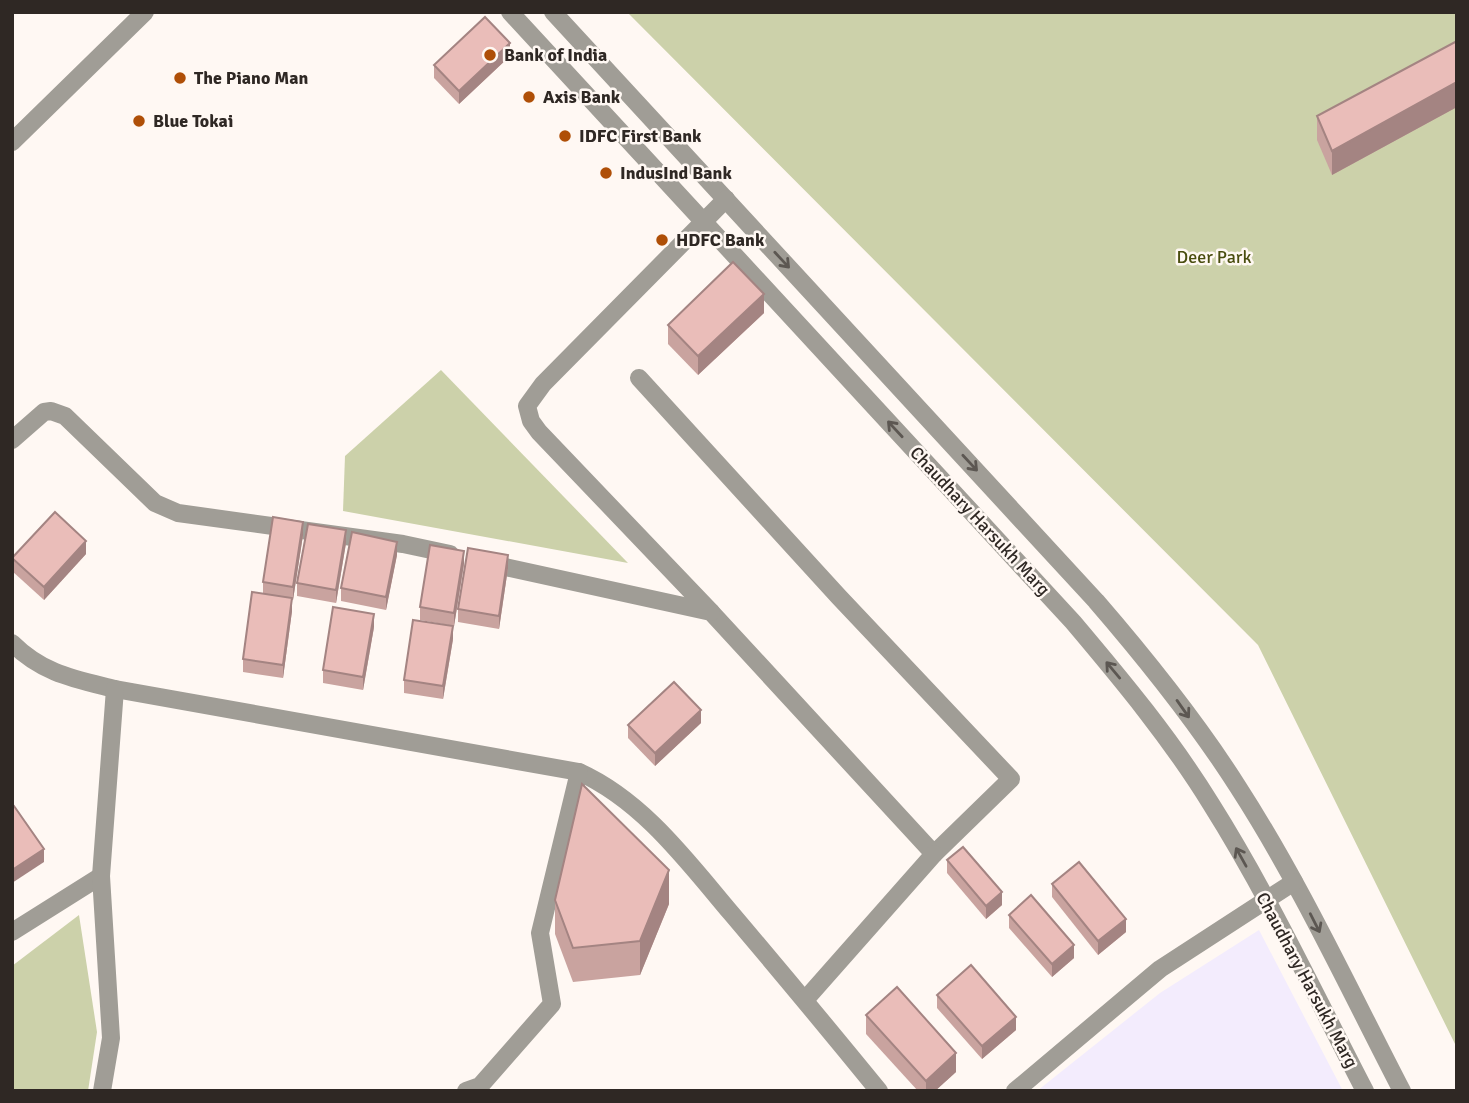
<svg xmlns="http://www.w3.org/2000/svg" width="1469" height="1103" font-family="Signika,sans-serif">
  <style>
    .commercial { fill: #f3ecfd }
    .green { fill: #ccd1aa }
    .lines { fill: none; stroke-linecap: round; stroke-linejoin: round }
    .minor { stroke: #a09d96; stroke-width: 18 }
    .wall { fill: #c9a39f }
    .shaded-wall { fill: #a48482 }
    .building { fill: #eabdb9; stroke: #a48482; stroke-width: 2 }
    .oneway { stroke: #5c5752 }
    .poi-dot { fill: #af4f07; stroke: #fff8f3; stroke-width: 2.5 }
    .labels { text-anchor: middle; dominant-baseline: central; stroke-width: 5; stroke-linejoin: round; paint-order: stroke }
    .poi-label { font-size: 18px; font-weight: bold; fill: #2f2824; stroke: #fff8f3; text-anchor: start }
    .park-label { font-size: 18px; fill: #494d0e; stroke: #fff8f3 }
    .street-label { font-size: 18px; fill: #2f2824; stroke: #fff8f3 }
  </style>
  <rect width="100%" height="100%" fill="#fff8f3"/>
  <!-- commercial -->
  <path class="commercial" d="M1259,930L1343,1091H1037L1160,993Z"/>
  <!-- green -->
  <g class="green">
    <path d="M627,12H1457V1048L1258,645Z"/>
    <path d="M441,370L628,563L343,511L345,456Z"/>
    <path d="M79,915L97,1032L88,1091H12V966Z"/>
  </g>
  <g class="lines">
    <!-- minor -->
    <g class="minor">
      <path d="M510,12L1073,622C1122,680 1171,739 1211,804C1269,896 1315,995 1365,1091"/>
      <path d="M553,12L1096,601C1147,660 1196,721 1238,787C1300,883 1349,989 1402,1091"/>
      <path d="M12,142L145,12"/>
      <path d="M12,440L44,412L51,411L65,416L155,503L178,513L403,544L450,554"/>
      <path d="M487,563L711,612L934,854L1011,779L839,597L639,378"/>
      <path d="M711,612L539,432L531,421L527,406L543,384L726,199"/>
      <path d="M12,643C43,674 75,679 115,689L579,772C643,801 687,861 731,913C781,972 830,1031 879,1091"/>
      <path d="M12,932L101,876"/>
      <path d="M805,1000L934,854"/>
      <path d="M102,1091L111,1038L101,876L115,689"/>
      <path d="M466,1091L480,1086L552,1004L540,933L579,772"/>
      <path d="M1015,1091L1160,969L1294,882"/>
    </g>
  </g>
  <!-- wall -->
  <g class="wall">
    <path d="M1457,41V107L1332,175L1317,140V116Z"/>
    <path d="M510,56L459,104L434,78V65Z"/>
    <path d="M764,313L698,375L668,344V325Z"/>
    <path d="M303,535L293,600H292V611L283,678L243,672V659L263,594V582Z"/>
    <path d="M346,543L336,603L297,596V583Z"/>
    <path d="M86,554L44,600L12,571V558Z"/>
    <path d="M397,555L386,610L341,601V588Z"/>
    <path d="M464,564L454,626L420,620V607Z"/>
    <path d="M508,568L499,629L458,622V609Z"/>
    <path d="M374,627L363,690L323,683V670Z"/>
    <path d="M453,639L443,699L404,693V680Z"/>
    <path d="M701,723L655,766L628,738V725Z"/>
    <path d="M947,860L1002,905L986,919L947,873Z"/>
    <path d="M1052,884L1126,932L1098,955L1052,897Z"/>
    <path d="M555,900L669,904L640,975L573,982L555,934Z"/>
    <path d="M1009,915L1074,958L1052,977L1009,928Z"/>
    <path d="M937,995L1016,1030L982,1059L937,1008Z"/>
    <path d="M866,1015L956,1072L935,1091H918L866,1034Z"/>
  </g>
  <!-- shaded-wall -->
  <g class="shaded-wall">
    <path d="M510,43V56L459,104V91Z"/>
    <path d="M1457,82V107L1332,175V151Z"/>
    <path d="M764,294V313L698,375V356Z"/>
    <path d="M303,522V535L293,600V587Z"/>
    <path d="M346,530V543L336,603V590Z"/>
    <path d="M86,541V554L44,600V587Z"/>
    <path d="M397,542V555L386,610V597Z"/>
    <path d="M464,551V564L454,626V613Z"/>
    <path d="M508,555V568L499,629V616Z"/>
    <path d="M292,598V611L283,678V665Z"/>
    <path d="M374,614V627L363,690V677Z"/>
    <path d="M453,626V639L443,699V686Z"/>
    <path d="M701,710V723L655,766V753Z"/>
    <path d="M44,849V862L12,883V870Z"/>
    <path d="M669,870V904L640,975V941Z"/>
    <path d="M1002,892V905L986,919V906Z"/>
    <path d="M1126,919V932L1098,955V941Z"/>
    <path d="M1074,945V958L1052,977V964Z"/>
    <path d="M1016,1017V1030L982,1059V1046Z"/>
    <path d="M956,1053V1072L935,1091H926V1081Z"/>
  </g>
  <!-- building -->
  <g class="building">
    <path d="M485,17L510,43L459,91L434,65Z"/>
    <path d="M1457,41V82L1332,151L1317,116Z"/>
    <path d="M733,262L764,294L698,356L668,325Z"/>
    <path d="M55,512L86,541L44,587L12,558Z"/>
    <path d="M273,517L303,522L293,587L263,582Z"/>
    <path d="M308,524L346,530L336,590L297,583Z"/>
    <path d="M352,532L397,542L386,597L341,588Z"/>
    <path d="M430,545L464,551L454,613L420,607Z"/>
    <path d="M468,548L508,555L499,616L458,609Z"/>
    <path d="M252,592L292,598L283,665L243,659Z"/>
    <path d="M333,607L374,614L363,677L323,670Z"/>
    <path d="M413,620L453,626L443,686L404,680Z"/>
    <path d="M674,682L701,710L655,753L628,725Z"/>
    <path d="M582,784L669,870L640,941L573,948L555,900Z"/>
    <path d="M14,806L44,849L12,870V807Z"/>
    <path d="M963,847L1002,892L986,906L947,860Z"/>
    <path d="M1079,862L1126,919L1098,941L1052,884Z"/>
    <path d="M1031,895L1074,945L1052,964L1009,915Z"/>
    <path d="M971,965L1016,1017L982,1046L937,995Z"/>
    <path d="M897,987L956,1053L926,1081L866,1015Z"/>
  </g>
  <!-- one-way arrows -->
  <defs><path id="oneway-shaft" d="M-6 0H5M1.5-3L5.5 0L1.5 3" fill="none" stroke-width="1.6" stroke-linecap="round" stroke-linejoin="round" transform="scale(1.75)"/></defs>
  <g class="oneway">
    <use href="#oneway-shaft" transform="translate(782 260) rotate(47)"/>
    <use href="#oneway-shaft" transform="translate(895 429) rotate(-133)"/>
    <use href="#oneway-shaft" transform="translate(970 463) rotate(47)"/>
    <use href="#oneway-shaft" transform="translate(1113 670) rotate(-130)"/>
    <use href="#oneway-shaft" transform="translate(1183 709) rotate(55)"/>
    <use href="#oneway-shaft" transform="translate(1241 857) rotate(-119)"/>
    <use href="#oneway-shaft" transform="translate(1315 923) rotate(63)"/>
  </g>
  <!-- markers -->
  <g class="poi-dot">
    <circle cx="490" cy="55" r="7"/>
    <circle cx="180" cy="78" r="7"/>
    <circle cx="529" cy="97" r="7"/>
    <circle cx="139" cy="121" r="7"/>
    <circle cx="565" cy="136" r="7"/>
    <circle cx="606" cy="173" r="7"/>
    <circle cx="662" cy="240" r="7"/>
  </g>
  <g class="labels">
    <!-- poi labels -->
    <g class="poi-label">
      <text x="504" y="55">Bank of India</text>
      <text x="194" y="78">The Piano Man</text>
      <text x="543" y="97">Axis Bank</text>
      <text x="153" y="121">Blue Tokai</text>
      <text x="579" y="136">IDFC First Bank</text>
      <text x="620" y="173">IndusInd Bank</text>
      <text x="676" y="240">HDFC Bank</text>
    </g>
    <!-- park labels -->
    <g class="park-label">
      <text x="1214" y="257">Deer Park</text>
    </g>
    <!-- street labels -->
    <g class="street-label">
      <text transform="translate(980 521) rotate(47)">Chaudhary Harsukh Marg</text>
      <text transform="translate(1307 980) rotate(62)">Chaudhary Harsukh Marg</text>
    </g>
  </g>
  <!-- border -->
  <rect width="1469" height="1103" fill="none" stroke="#2f2824" stroke-width="28"/>
</svg>
